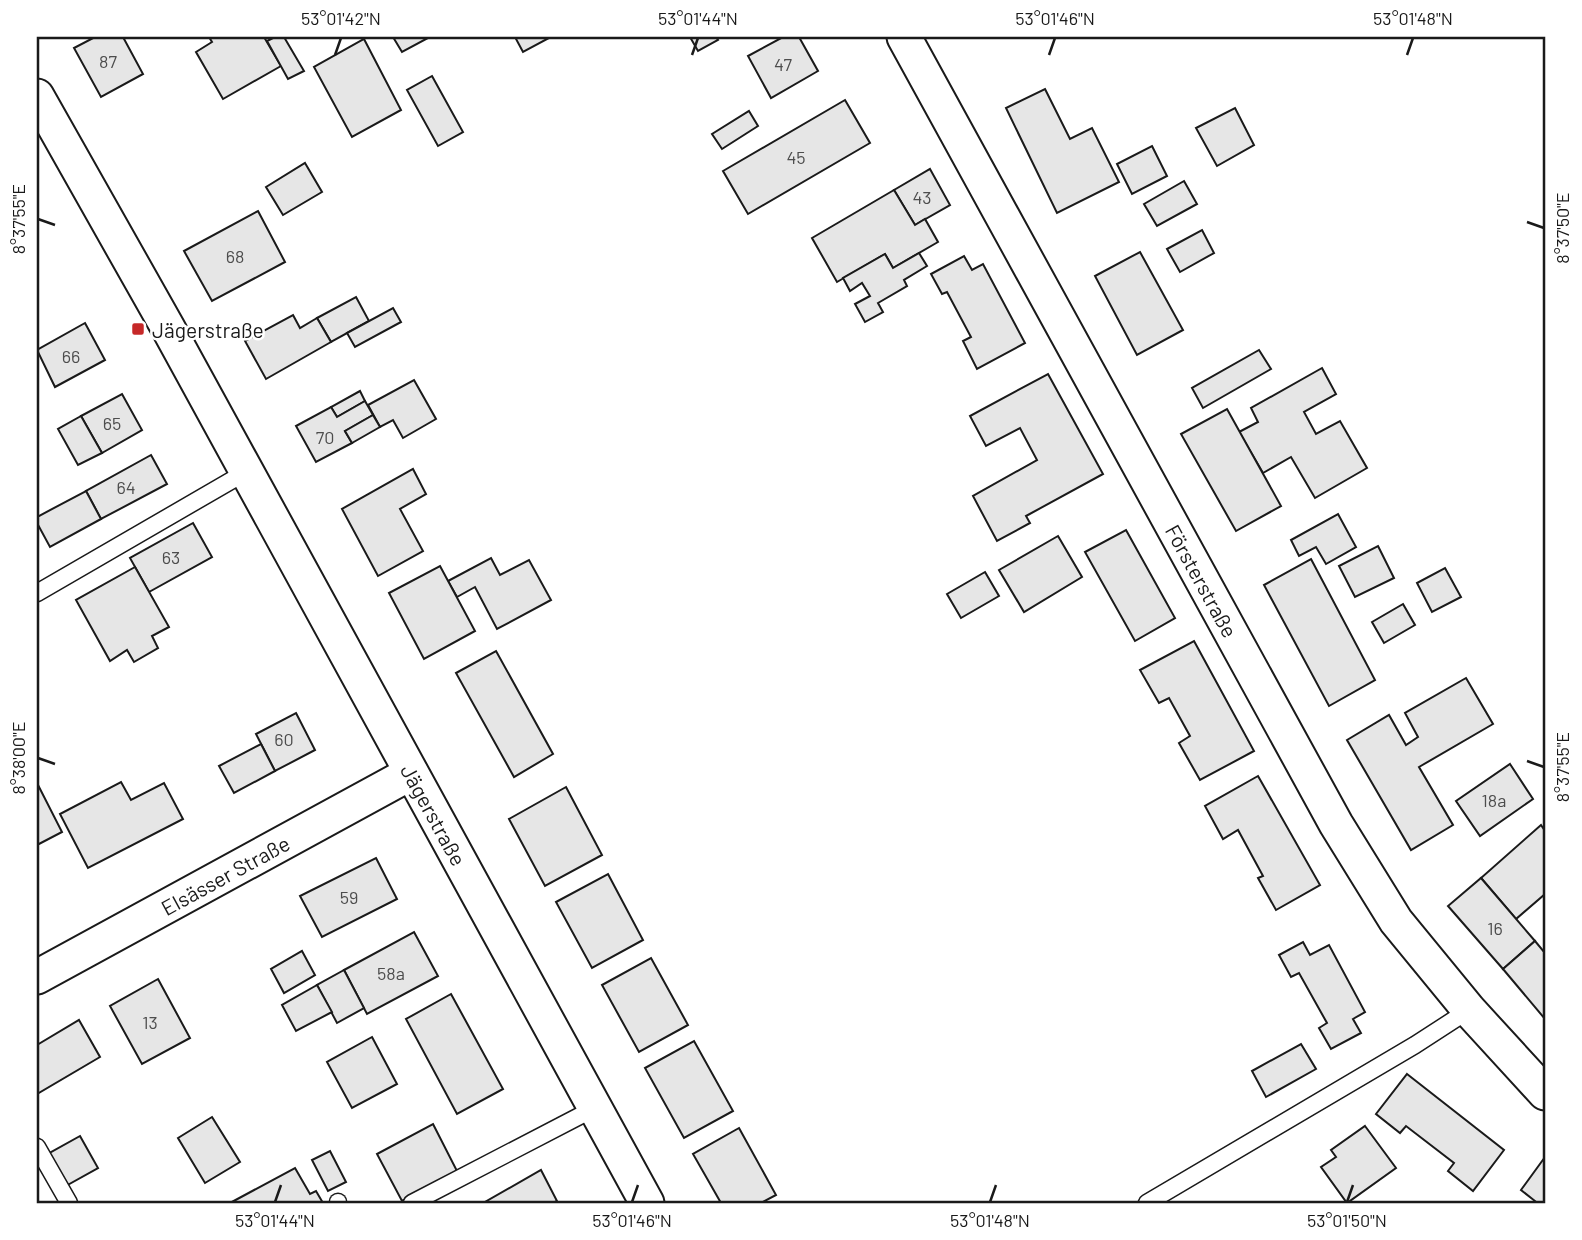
<svg xmlns="http://www.w3.org/2000/svg" width="1582" height="1240" font-family="Barlow,sans-serif">
  <style>
    .building { fill: #e6e6e6; stroke: #1a1a1a; stroke-width: 2 }
    .lines { fill: none; stroke-linecap: round; stroke-linejoin: round }
    .lane-casing { stroke: #1a1a1a; stroke-width: 19 }
    .street-casing { stroke: #1a1a1a; stroke-width: 37 }
    .lane { stroke: #fff; stroke-width: 16 }
    .street { stroke: #fff; stroke-width: 33 }
    .ticks { fill: none; stroke: #1a1a1a; stroke-width: 2.5 }
    .poi-dot { fill: #c62828; stroke: #fff; stroke-width: 2.5 }
    .labels { text-anchor: middle; dominant-baseline: central; stroke-width: 5; stroke-linejoin: round; paint-order: stroke }
    .number-label { font-size: 18px; fill: #4d4d4d }
    .poi-label { font-size: 21px; fill: #1a1a1a; stroke: #fff; text-anchor: start }
    .street-label { font-size: 21px; fill: #1a1a1a; stroke: #fff }
    .neatline { fill: none; stroke: #1a1a1a; stroke-width: 2.5 }
    .ticks-label { font-size: 18px; text-anchor: middle; fill: #1a1a1a }
  </style>
  <rect width="100%" height="100%" fill="#fff"/>
  <!-- building -->
  <g class="building">
    <path d="M95,37H123L143,74L101,97L74,48Z"/>
    <path d="M209,37H264L281,66L223,99L196,52L212,42Z"/>
    <path d="M275,37H284L304,71L288,79L267,41Z"/>
    <path d="M393,37H427L428,38L402,52Z"/>
    <path d="M515,37H548L549,38L523,52Z"/>
    <path d="M690,37H716L718,40L698,51Z"/>
    <path d="M783,37H799L818,71L771,98L748,56Z"/>
    <path d="M364,39L401,110L352,137L314,67Z"/>
    <path d="M432,76L463,132L438,146L407,90Z"/>
    <path d="M1045,89L1070,139L1092,128L1119,182L1057,213L1006,108Z"/>
    <path d="M845,100L870,143L748,214L723,171Z"/>
    <path d="M1235,108L1254,145L1217,166L1196,128Z"/>
    <path d="M749,111L758,126L722,149L712,134Z"/>
    <path d="M1152,146L1167,176L1132,194L1117,164Z"/>
    <path d="M305,163L322,192L283,215L266,187Z"/>
    <path d="M930,169L950,205L915,225L894,190Z"/>
    <path d="M1184,181L1197,204L1157,226L1144,204Z"/>
    <path d="M894,190L915,225L925,219L938,242L893,268L885,254L837,282L812,238Z"/>
    <path d="M258,211L285,262L212,301L184,251Z"/>
    <path d="M1202,230L1214,253L1180,272L1167,249Z"/>
    <path d="M1140,252L1183,330L1137,355L1095,276Z"/>
    <path d="M919,253L927,266L904,280L907,286L878,303L883,312L865,322L855,304L870,296L862,283L850,291L843,278L885,254L893,268Z"/>
    <path d="M964,256L972,270L983,264L1025,343L977,369L963,341L971,337L947,292L942,294L931,274Z"/>
    <path d="M356,297L369,321L331,342L317,318Z"/>
    <path d="M393,308L401,322L355,347L347,333Z"/>
    <path d="M293,315L300,328L317,318L331,342L266,379L245,341Z"/>
    <path d="M85,323L105,360L55,387L37,350Z"/>
    <path d="M1259,350L1271,369L1203,408L1192,388Z"/>
    <path d="M1322,368L1336,394L1304,412L1316,434L1340,421L1367,468L1315,498L1291,457L1263,473L1239,432L1258,422L1251,408Z"/>
    <path d="M1048,374L1103,474L1026,516L1030,523L997,541L973,496L1037,460L1020,428L986,446L970,416Z"/>
    <path d="M414,380L436,419L403,438L393,420L380,427L368,405Z"/>
    <path d="M360,391L365,401L337,417L331,407Z"/>
    <path d="M122,394L142,430L102,453L81,416Z"/>
    <path d="M365,401L373,415L345,431L352,443L316,462L296,426L331,407L337,417Z"/>
    <path d="M1227,409L1281,506L1236,531L1181,434Z"/>
    <path d="M373,415L380,427L352,443L345,431Z"/>
    <path d="M81,416L102,453L78,465L58,429Z"/>
    <path d="M151,455L167,484L101,519L86,491Z"/>
    <path d="M413,469L426,494L400,509L423,551L378,576L342,509Z"/>
    <path d="M86,491L101,519L50,547L37,523V517Z"/>
    <path d="M1338,514L1356,547L1326,564L1316,547L1299,556L1291,540Z"/>
    <path d="M193,523L212,557L149,592L130,558Z"/>
    <path d="M1126,530L1175,618L1135,641L1085,552Z"/>
    <path d="M1058,536L1082,577L1024,612L999,570Z"/>
    <path d="M1378,546L1394,578L1355,597L1339,566Z"/>
    <path d="M491,558L500,575L529,560L551,600L497,629L475,587L457,597L448,581Z"/>
    <path d="M1311,559L1375,680L1329,706L1264,585Z"/>
    <path d="M440,566L475,631L424,659L389,593Z"/>
    <path d="M135,567L169,627L152,636L158,648L134,662L127,650L110,661L76,600Z"/>
    <path d="M1445,568L1461,597L1432,612L1417,583Z"/>
    <path d="M985,572L999,596L961,618L947,594Z"/>
    <path d="M1403,604L1415,625L1384,643L1372,622Z"/>
    <path d="M1194,641L1254,751L1200,780L1179,743L1190,736L1169,698L1159,703L1140,670Z"/>
    <path d="M496,651L553,754L514,777L456,673Z"/>
    <path d="M1466,678L1493,724L1419,767L1453,825L1411,850L1347,740L1389,715L1406,745L1418,737L1405,713Z"/>
    <path d="M296,713L315,750L275,771L256,734Z"/>
    <path d="M261,744L275,771L234,793L219,766Z"/>
    <path d="M1510,764L1533,799L1480,836L1456,801Z"/>
    <path d="M1258,776L1320,885L1276,910L1258,878L1263,876L1238,830L1223,839L1205,806Z"/>
    <path d="M121,782L131,800L164,783L183,819L88,868L60,814Z"/>
    <path d="M37,783L62,832L37,845Z"/>
    <path d="M566,787L602,855L545,886L509,819Z"/>
    <path d="M1541,825L1545,831V894L1516,919L1481,878Z"/>
    <path d="M376,858L397,899L322,937L300,896Z"/>
    <path d="M608,874L643,940L592,968L556,902Z"/>
    <path d="M1481,878L1535,941L1503,969L1448,906Z"/>
    <path d="M414,932L438,976L367,1014L344,970Z"/>
    <path d="M1535,941L1545,953V1019L1503,969Z"/>
    <path d="M1303,942L1310,955L1329,945L1365,1012L1353,1019L1361,1033L1331,1049L1319,1028L1327,1023L1299,973L1291,977L1279,955Z"/>
    <path d="M302,951L315,975L284,993L271,969Z"/>
    <path d="M651,958L688,1025L639,1052L602,985Z"/>
    <path d="M344,970L364,1008L337,1023L317,985Z"/>
    <path d="M158,979L190,1038L142,1064L110,1006Z"/>
    <path d="M317,985L332,1012L296,1031L282,1005Z"/>
    <path d="M451,994L503,1089L457,1114L406,1019Z"/>
    <path d="M79,1020L100,1057L37,1094V1045Z"/>
    <path d="M372,1037L397,1084L352,1108L327,1062Z"/>
    <path d="M694,1041L733,1111L684,1138L645,1068Z"/>
    <path d="M1301,1044L1316,1069L1266,1097L1252,1071Z"/>
    <path d="M1407,1074L1504,1150L1473,1191L1448,1171L1454,1163L1406,1126L1400,1133L1376,1114Z"/>
    <path d="M212,1117L240,1162L205,1183L178,1138Z"/>
    <path d="M433,1124L457,1171L402,1201L377,1154Z"/>
    <path d="M1365,1126L1396,1168L1347,1203L1321,1167L1336,1157L1331,1150Z"/>
    <path d="M739,1128L776,1195L761,1203H721L693,1154Z"/>
    <path d="M80,1136L98,1168L64,1187L46,1155Z"/>
    <path d="M330,1151L346,1182L328,1191L312,1160Z"/>
    <path d="M1545,1157V1203H1533L1535,1201L1521,1190Z"/>
    <path d="M295,1168L310,1194L316,1191L323,1203H230Z"/>
    <path d="M541,1170L557,1201L553,1203H486L485,1202Z"/>
  </g>
  <g class="lines">
    <!-- lane casing -->
    <g class="lane-casing">
      <g id="lane">
        <path d="M37,593L246,472"/>
        <path d="M37,1147L69,1203"/>
        <path d="M338,1202V1203"/>
        <path d="M412,1203L595,1108"/>
        <path d="M1147,1203L1415,1045L1469,1010"/>
      </g>
    </g>
    <!-- street casing -->
    <g class="street-casing">
      <g id="street">
        <path id="s1" d="M904,37L1336,824L1396,921L1469,1010L1545,1093"/>
        <path id="s2" d="M37,96L168,328L647,1203"/>
        <path id="s3" d="M37,977L411,773"/>
      </g>
    </g>
    <!-- lane -->
    <use href="#lane" class="lane"/>
    <!-- street -->
    <use href="#street" class="street"/>
  </g>
  <!-- ticks -->
  <path class="ticks" d="M335,55L341,38M692,55L698,38M1049,55L1055,38M1407,55L1413,38M38,219L55,225M1527,222L1544,228M38,758L55,764M1527,761L1544,767M275,1202L281,1185M632,1202L638,1185M990,1202L996,1185M1347,1202L1353,1185"/>
  <!-- markers -->
  <rect class="poi-dot" x="131" y="322" width="14" height="14" rx="3.5"/>
  <g class="labels">
    <!-- number labels -->
    <g class="number-label">
      <text x="108" y="61">87</text>
      <text x="783" y="64">47</text>
      <text x="796" y="157">45</text>
      <text x="922" y="197">43</text>
      <text x="235" y="256">68</text>
      <text x="71" y="356">66</text>
      <text x="112" y="423">65</text>
      <text x="325" y="437">70</text>
      <text x="126" y="487">64</text>
      <text x="171" y="557">63</text>
      <text x="284" y="739">60</text>
      <text x="1494" y="800">18a</text>
      <text x="349" y="897">59</text>
      <text x="1495" y="928">16</text>
      <text x="391" y="973">58a</text>
      <text x="150" y="1022">13</text>
    </g>
    <!-- poi labels -->
    <g class="poi-label">
      <text x="152" y="329">Jägerstraße</text>
    </g>
    <!-- street labels -->
    <g class="street-label">
      <text stroke="none"><textPath href="#s1" startOffset="620">Försterstraße</textPath></text>
      <text stroke="none"><textPath href="#s2" startOffset="821">Jägerstraße</textPath></text>
      <text stroke="none"><textPath href="#s3" startOffset="214">Elsässer Straße</textPath></text>
    </g>
  </g>
  <!-- border -->
  <rect width="1582" height="1240" fill="none" stroke="#ffffff" stroke-width="77"/>
  <rect x="38" y="38" width="1506" height="1164" class="neatline"/>
  <g class="ticks-label">
    <text x="341" y="25">53°01'42"N</text>
    <text x="698" y="25">53°01'44"N</text>
    <text x="1055" y="25">53°01'46"N</text>
    <text x="1413" y="25">53°01'48"N</text>
    <text transform="translate(19 219) rotate(-90)" y="6">8°37'55"E</text>
    <text transform="translate(1563 228) rotate(-90)" y="6">8°37'50"E</text>
    <text transform="translate(19 758) rotate(-90)" y="6">8°38'00"E</text>
    <text transform="translate(1563 767) rotate(-90)" y="6">8°37'55"E</text>
    <text x="275" y="1227">53°01'44"N</text>
    <text x="632" y="1227">53°01'46"N</text>
    <text x="990" y="1227">53°01'48"N</text>
    <text x="1347" y="1227">53°01'50"N</text>
  </g>
</svg>
